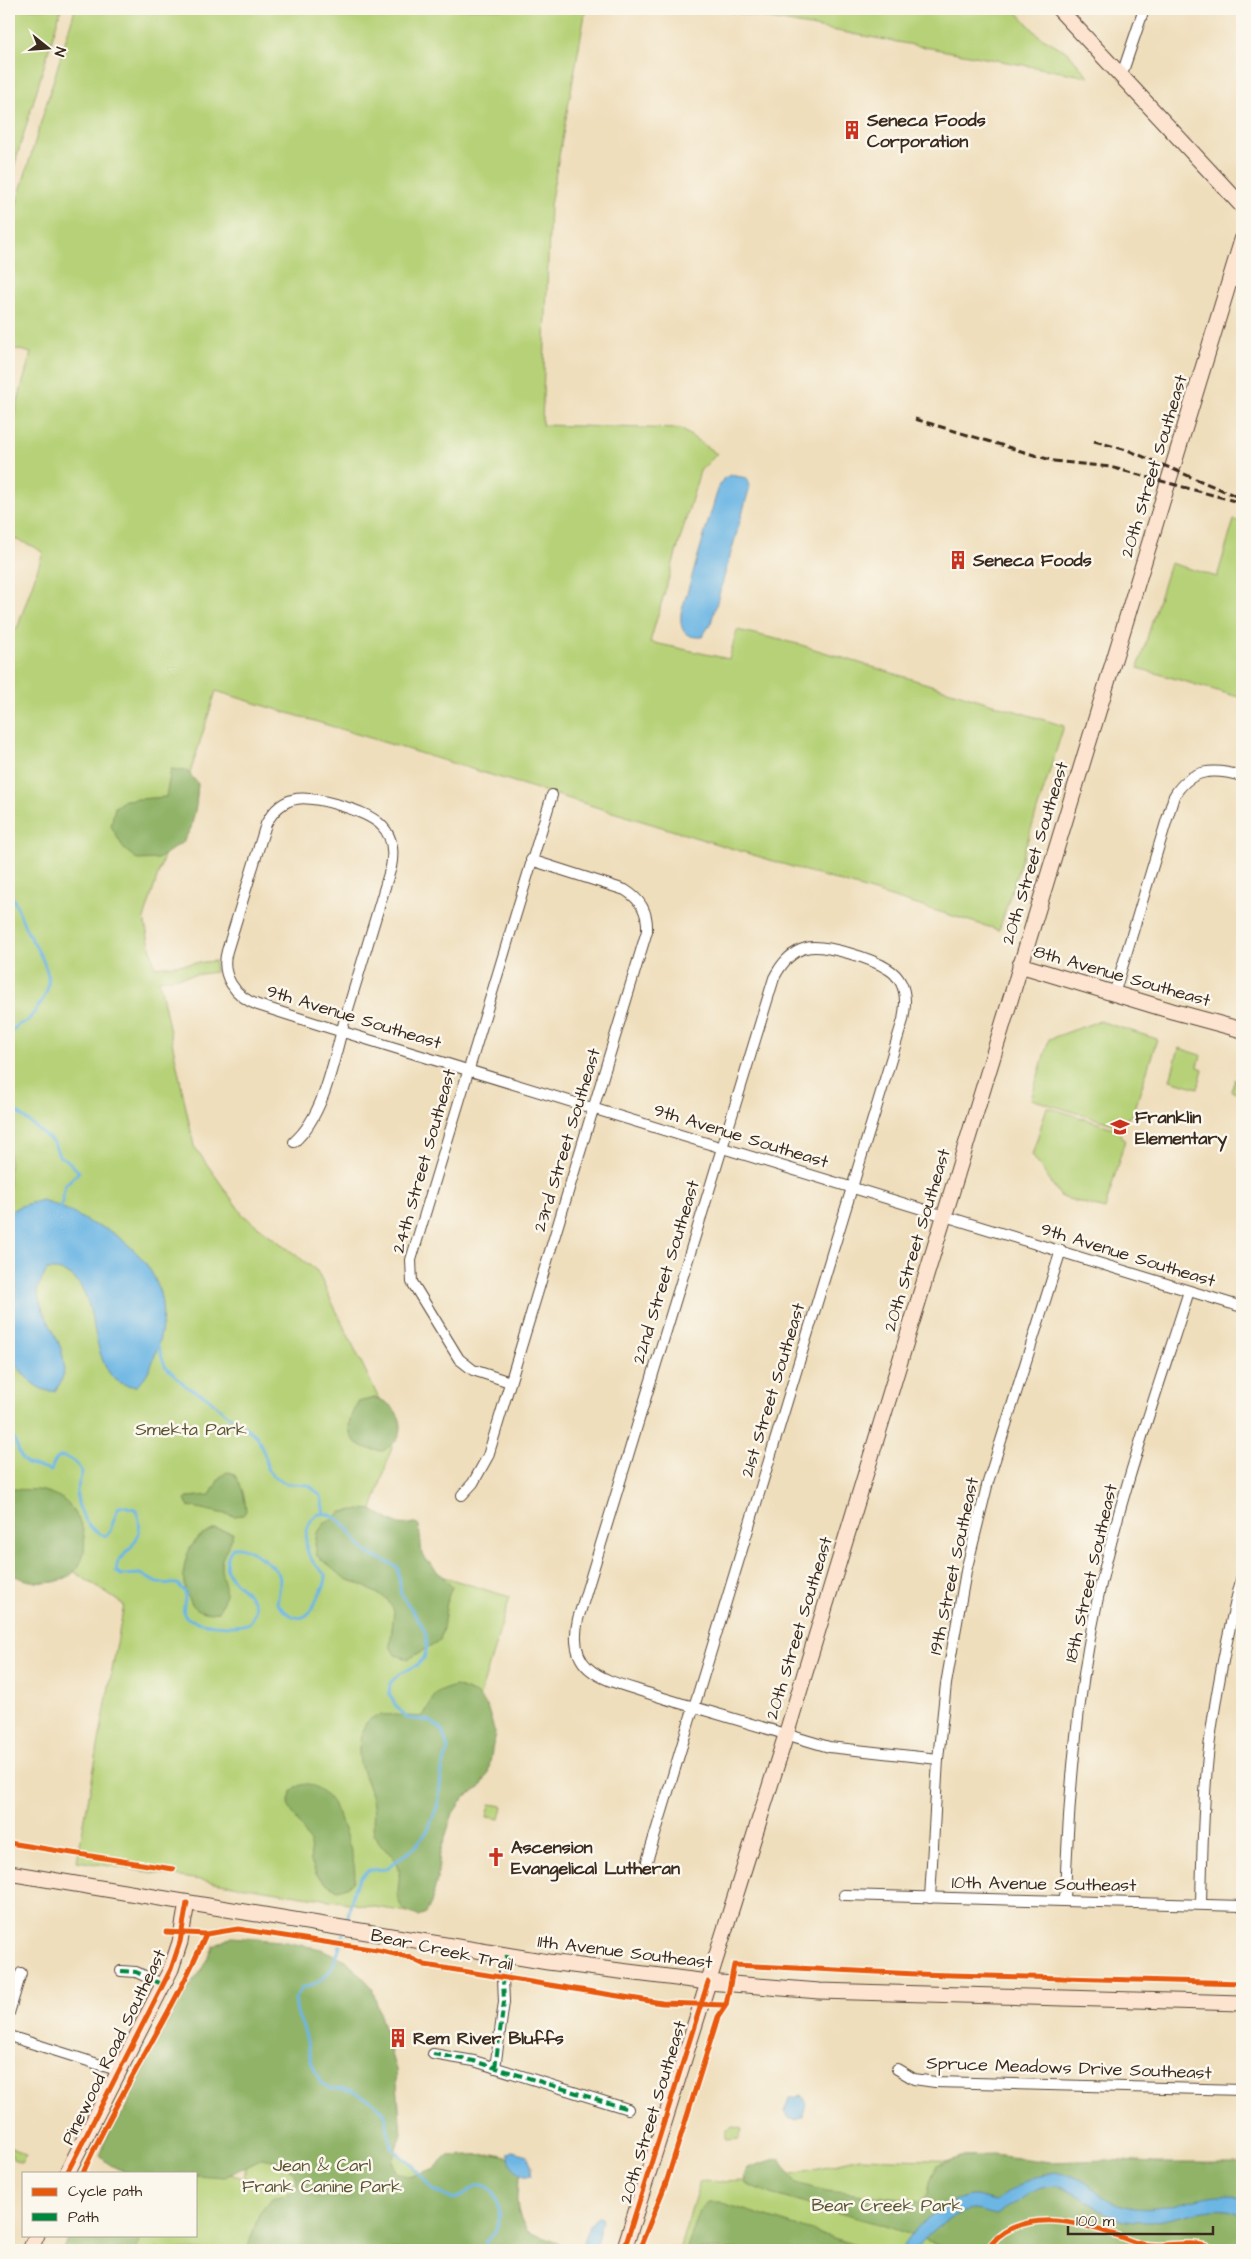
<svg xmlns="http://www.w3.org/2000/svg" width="1251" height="2259" font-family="'Architects Daughter',sans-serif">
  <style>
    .green { fill: #b6d177; stroke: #787e4a }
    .forest { fill: #90b368; stroke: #666e43 }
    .water { fill: #6cb6e4; stroke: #547081 }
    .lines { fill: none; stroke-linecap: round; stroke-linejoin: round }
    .stream { stroke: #6cb6e4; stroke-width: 3 }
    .street-casing { stroke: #564536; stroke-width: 12 }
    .secondary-casing { stroke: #564536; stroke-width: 17 }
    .street { stroke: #fff; stroke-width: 10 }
    .secondary { stroke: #fde4d1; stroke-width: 15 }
    .rail { stroke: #3b2a1e; stroke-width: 3; stroke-dasharray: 8 4; stroke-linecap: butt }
    .quiet { stroke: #00873e; stroke-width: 4; stroke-dasharray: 8 4; stroke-linecap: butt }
    .cycleway-casing { stroke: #fbf7ec; stroke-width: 8 }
    .cycleway { stroke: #e8590c; stroke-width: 5 }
    .labels { text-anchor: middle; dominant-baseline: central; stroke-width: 5; stroke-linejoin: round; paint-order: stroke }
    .poi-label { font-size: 18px; font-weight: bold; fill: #3b2a1e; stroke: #fbf7ec; text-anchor: start }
    .street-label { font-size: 18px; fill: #3b2a1e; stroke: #fbf7ec }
    .park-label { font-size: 18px; fill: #5a5434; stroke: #fbf7ec }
  </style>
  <rect width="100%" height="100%" fill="#fbf7ec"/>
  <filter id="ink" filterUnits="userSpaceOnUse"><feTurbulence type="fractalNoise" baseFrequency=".02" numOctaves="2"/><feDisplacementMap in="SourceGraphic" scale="10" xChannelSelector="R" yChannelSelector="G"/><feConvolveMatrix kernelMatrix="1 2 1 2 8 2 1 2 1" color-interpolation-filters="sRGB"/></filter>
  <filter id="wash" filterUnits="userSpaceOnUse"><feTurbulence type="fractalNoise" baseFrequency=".0096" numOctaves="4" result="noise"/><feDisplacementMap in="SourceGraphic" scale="20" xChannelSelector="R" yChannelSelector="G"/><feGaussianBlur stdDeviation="1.12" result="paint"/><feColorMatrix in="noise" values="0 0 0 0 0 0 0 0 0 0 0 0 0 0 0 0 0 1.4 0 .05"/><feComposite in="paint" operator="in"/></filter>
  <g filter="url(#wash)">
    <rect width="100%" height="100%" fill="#efdebc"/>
    <!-- green -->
    <g class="green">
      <path d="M9,9H61L9,183Z"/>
      <path d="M75,9H586L550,205L542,425L681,429L717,454L700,471L650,642L729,659L737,630L798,644L1064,726L999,930L216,691L144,919L155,967L215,961V972L159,980L194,1146L243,1215L317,1271L396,1434L372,1510L421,1570L510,1597L414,1913L77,1861L124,1605L9,1528V627L17,629L43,553L35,547L9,537V430H10L31,353L9,347V228Z"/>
      <path d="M716,9H1014L1038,35L1069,53L1089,77Z"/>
      <path d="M1234,520L1242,522V698L1138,668L1170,563L1217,577Z"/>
      <path d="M1099,1021L1157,1039L1133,1115L1116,1125L1031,1099L1049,1039Z"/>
      <path d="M1179,1048L1201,1055L1198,1067L1203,1069L1198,1088L1170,1080Z"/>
      <path d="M1235,1079L1242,1081V1095L1231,1091Z"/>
      <path d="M1047,1107L1117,1129L1125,1140L1105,1209L1061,1197L1032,1155Z"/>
      <path d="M490,1804L503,1806L500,1819L487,1817Z"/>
      <path d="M261,2119L391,2147L413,2166L486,2250H131L136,2235H196V2173L163,2154L243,2178Z"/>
      <path d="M733,2127L742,2129L739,2139L726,2140V2131Z"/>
      <path d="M9,2147L17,2150L26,2156L21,2163L13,2159L11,2153H9Z"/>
      <path d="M860,2158L1242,2169V2250H679L700,2181L721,2182L767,2180Z"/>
    </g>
    <!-- forest -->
    <g class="forest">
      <path d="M171,769L187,771L198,784L196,806L191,828L183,842L158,859L138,860L124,849L111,826L115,807L125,800L166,797Z"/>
      <path d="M375,1398C391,1401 408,1420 398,1438C395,1443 388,1447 383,1451C350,1449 340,1431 358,1402Z"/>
      <path d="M227,1472L233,1473C242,1484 245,1497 246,1511L243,1515L234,1516L188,1506L185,1500L189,1497L210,1495L220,1477Z"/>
      <path d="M9,1488C28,1492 37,1486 57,1496C65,1499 72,1508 76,1515C90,1535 88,1571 61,1580C45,1586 24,1581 9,1573Z"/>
      <path d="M354,1510C359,1510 366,1509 371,1510C386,1515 395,1529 413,1523L419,1526L422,1555L452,1587C444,1603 446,1622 440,1640L409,1659L395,1655L390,1646L394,1611L387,1599L358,1583L345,1579L317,1556L315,1543L317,1533L325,1523L342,1512Z"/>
      <path d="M215,1529L233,1533C231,1543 225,1550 222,1559C217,1580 235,1587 217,1612C181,1620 176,1566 193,1544C198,1536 207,1533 215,1529Z"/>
      <path d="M456,1686L476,1694L487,1706L495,1733L488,1774L480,1788L465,1796L453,1813L440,1853L437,1880L431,1903L426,1913L418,1916C411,1913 403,1911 400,1904C395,1894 401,1880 399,1869C397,1854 380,1850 375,1836C371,1826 375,1817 373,1806C370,1779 353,1767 361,1736C362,1731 364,1725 367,1722C380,1708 406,1719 423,1716C435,1697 431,1692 456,1686Z"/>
      <path d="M308,1784C318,1786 326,1794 332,1803C340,1815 359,1866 354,1880C351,1887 344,1888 338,1890L326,1883L316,1874L311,1861L310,1842L288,1805C291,1791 293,1785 308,1784Z"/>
      <path d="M232,1937L280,1941L321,1949L346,1960L372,1987L396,2070L401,2134L392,2161L397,2172L409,2177L435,2168L447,2156L494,2154L514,2159L522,2170C515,2196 514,2208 527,2231L559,2243L562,2250H247L259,2214L272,2198L287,2195L297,2186L296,2174L279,2161L262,2158L225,2177L196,2175V2173C164,2173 123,2182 100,2156L111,2128L125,2111L139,2079L180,1998L199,1974L214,1946Z"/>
      <path d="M994,2155L1050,2162L1107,2160L1153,2163H1242V2250H956L882,2225L774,2195L746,2184L744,2177L747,2168L779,2158L796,2183L826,2191L921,2201L928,2194L930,2181L937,2165L964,2156Z"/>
      <path d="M708,2202H719L872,2250H686L700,2211Z"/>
      <path d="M75,2235H135L139,2240L137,2250H61L72,2236Z"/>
    </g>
    <!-- water -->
    <g class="water">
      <path d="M730,475L747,478L750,486L711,623L702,637C683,638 680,629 681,613L718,489L723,479Z"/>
      <path d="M42,1200C61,1206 73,1213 90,1223C95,1226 102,1227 108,1230C150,1256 172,1293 159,1342C154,1360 150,1373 137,1386C75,1388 114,1265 47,1270L37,1289C41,1324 82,1357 55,1391C35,1394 20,1369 9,1356V1212L20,1206Z"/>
      <path d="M803,2096L806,2102L803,2117L796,2120L790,2119L784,2112L789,2098Z"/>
      <path d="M513,2151L527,2155L532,2166L531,2176H524C515,2171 508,2164 509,2153Z"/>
      <path d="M1056,2172C1064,2175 1075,2176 1082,2180C1091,2185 1098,2193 1107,2199C1122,2207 1139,2210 1155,2208C1179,2207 1221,2185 1242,2200V2218C1229,2197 1170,2222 1148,2222C1138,2222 1127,2222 1118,2219C1091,2211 1070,2176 1039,2189C1024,2196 1011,2208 997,2215C989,2214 981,2210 973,2210C955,2211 925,2235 916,2250H901C911,2228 950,2195 976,2196C982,2197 988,2200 995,2201L1034,2176Z"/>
      <path d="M597,2217H600L602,2220L595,2250H581L590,2225Z"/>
    </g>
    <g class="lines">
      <!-- stream -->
      <g class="stream">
        <path d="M9,891C17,903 20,916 26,929C34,946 51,967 48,986C46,999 34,1012 27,1022L19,1024L9,1034"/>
        <path d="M9,1105L54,1143L59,1156L67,1160L79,1172L65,1185L61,1207"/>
        <path d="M158,1346L165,1366L187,1387L207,1397L224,1412L257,1436L266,1458L267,1469L274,1476L287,1484L309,1485L321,1496L324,1514"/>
        <path d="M9,1427L22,1459L27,1464L51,1471C52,1469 52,1466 54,1463C62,1448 77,1463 82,1472C81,1479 78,1485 77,1491C76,1509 89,1533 106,1536L110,1531L118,1508L123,1506L135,1509C147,1532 133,1547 118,1561L116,1571L121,1575L141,1574L157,1583L178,1584L185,1592C186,1598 182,1609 184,1614C188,1625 242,1630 250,1622C252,1620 254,1615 255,1612C260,1587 208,1583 233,1547C244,1544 274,1564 279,1575C282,1583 278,1594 277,1603C284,1612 299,1625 310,1612C313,1609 315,1602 317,1598C322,1590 326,1585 326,1576C321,1569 312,1563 309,1555C302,1541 307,1506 330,1515C352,1524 351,1540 367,1552C377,1560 389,1561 398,1568L401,1594L421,1623L426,1635L427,1647L424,1658L417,1665L398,1675L390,1683L389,1693L396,1706L407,1718L430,1721L442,1730L448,1749L442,1770L438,1804L428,1830L416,1846L386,1869L369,1870L361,1876L354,1889L346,1925"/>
        <path d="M344,1933C335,1961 334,1980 302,1988L295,1999L297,2013L305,2033L311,2061L320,2082L329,2088L353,2091L373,2102L385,2114L391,2147L413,2166L433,2190L451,2199C455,2198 459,2198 462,2196C469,2193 474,2183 482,2185C500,2188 502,2220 494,2233C492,2236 489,2239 486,2241V2250"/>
      </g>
    </g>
  </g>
  <g filter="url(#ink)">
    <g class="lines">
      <!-- street casing -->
      <g class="street-casing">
        <g id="street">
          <path d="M1121,77L1144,9"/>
          <path d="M1114,994L1174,796C1191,768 1214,768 1242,776"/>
          <path d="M294,1142C325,1115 334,1057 345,1019L391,867C399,826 372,815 339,805C308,796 283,791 266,824L227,951C220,975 235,997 258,1005L330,1028L353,1035C650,1124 946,1216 1242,1307"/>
          <path d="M510,1382L473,1370L459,1359L412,1282L411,1260L552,795"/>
          <path d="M462,1495L473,1483L488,1456L647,931C648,912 641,900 625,890L531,860"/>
          <path d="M647,1861L690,1719L698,1694L903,1020C905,1008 907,995 901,983C898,977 893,972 888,969C873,959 823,943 806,948C790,952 781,964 774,978L578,1619C567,1669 598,1678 638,1690C657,1696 675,1702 694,1707L829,1747L938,1759"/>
          <path d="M844,1895L1242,1906"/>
          <path d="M930,1898L938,1759L946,1684L966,1571L988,1482L1061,1250"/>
          <path d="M1065,1900C1068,1802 1076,1703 1096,1607C1118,1500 1156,1395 1189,1291"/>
          <path d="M1201,1904C1202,1855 1203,1805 1208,1756C1215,1695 1227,1636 1242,1576"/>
          <path d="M121,1971L136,1972L164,1985"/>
          <path d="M9,2013L21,1973"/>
          <path d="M9,2036L120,2071"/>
          <path d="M433,2054L474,2061L628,2109"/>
          <path d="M495,2068L504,2002L503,1978L507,1955"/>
          <path d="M897,2069L914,2079L935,2082L1242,2090"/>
        </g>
      </g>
      <!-- secondary casing -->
      <g class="secondary-casing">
        <g id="secondary">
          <path d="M1059,9L1242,206"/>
          <path d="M1020,965L1172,1011L1242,1030"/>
          <path d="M9,1873L548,1962L708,1982L819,1991L1242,2003"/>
          <path d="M67,2173L171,1969L180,1942L187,1903"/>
          <path d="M30,2250L37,2235"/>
          <path d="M624,2250L786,1735L1242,240"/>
        </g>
      </g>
      <!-- street -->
      <use href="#street" class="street"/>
      <!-- secondary -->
      <use href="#secondary" class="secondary"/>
      <!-- rail -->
      <g class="rail">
        <path d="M915,419L1054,461L1110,467L1242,503"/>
        <path d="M1094,441L1130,451L1236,496"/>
      </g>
      <!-- quiet -->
      <g class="quiet">
        <path d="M121,1971L136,1972L164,1985"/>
        <path d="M433,2054L474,2061L628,2109"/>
        <path d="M495,2068L504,2002L503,1978L507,1955"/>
      </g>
      <!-- cycleway casing -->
      <g class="cycleway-casing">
        <g id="cycleway">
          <path d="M9,1843L173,1869"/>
          <path d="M166,1932L206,1934L238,1929L377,1950L408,1957L425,1965L662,2003L726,2005"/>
          <path d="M67,2173L171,1969L180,1942L187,1903"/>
          <path d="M83,2173C119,2091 171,2017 206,1934"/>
          <path d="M624,2250L708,1982"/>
          <path d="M639,2250L666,2183L718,2017L726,2005L734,1965L916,1974L1242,1983"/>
          <path d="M988,2250C993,2239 1001,2233 1012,2228C1045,2214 1080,2223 1112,2234C1122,2237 1132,2242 1141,2244C1167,2249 1192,2237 1216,2250"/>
        </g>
      </g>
      <!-- cycleway -->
      <use href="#cycleway" class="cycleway"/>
    </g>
  </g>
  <!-- icons -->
  <defs>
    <g id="building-bare" transform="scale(1.5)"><path d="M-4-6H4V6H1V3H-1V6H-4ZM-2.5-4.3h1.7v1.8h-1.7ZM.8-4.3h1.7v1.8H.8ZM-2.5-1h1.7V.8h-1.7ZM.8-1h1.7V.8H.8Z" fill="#c8321e" stroke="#fbf7ec" stroke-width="2.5" paint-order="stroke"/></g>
    <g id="school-bare" transform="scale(1.5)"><path d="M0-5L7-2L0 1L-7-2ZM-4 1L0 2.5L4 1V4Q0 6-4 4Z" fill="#c8321e" stroke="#fbf7ec" stroke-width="2.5" paint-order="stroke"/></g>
    <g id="church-bare" transform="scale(1.5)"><path d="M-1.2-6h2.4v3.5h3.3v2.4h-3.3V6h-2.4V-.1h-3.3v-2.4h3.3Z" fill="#c8321e" stroke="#fbf7ec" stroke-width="2.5" paint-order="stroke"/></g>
  </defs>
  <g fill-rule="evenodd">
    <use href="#building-bare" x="852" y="130"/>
    <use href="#building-bare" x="958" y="560"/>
    <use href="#school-bare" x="1120" y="1127"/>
    <use href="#church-bare" x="496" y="1857"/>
    <use href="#building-bare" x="398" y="2038"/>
  </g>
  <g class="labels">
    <!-- poi labels -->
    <g class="poi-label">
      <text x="867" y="120">Seneca Foods<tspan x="867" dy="21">Corporation</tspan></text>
      <text x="973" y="560">Seneca Foods</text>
      <text x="1135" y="1117">Franklin<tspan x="1135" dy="21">Elementary</tspan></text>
      <text x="511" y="1847">Ascension<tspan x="511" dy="21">Evangelical Lutheran</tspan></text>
      <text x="413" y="2038">Rem River Bluffs</text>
    </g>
    <!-- street labels -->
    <g class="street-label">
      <text transform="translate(1154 466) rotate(-73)">20th Street Southeast</text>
      <text transform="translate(1035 853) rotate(-73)">20th Street Southeast</text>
      <text transform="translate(1122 976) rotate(16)">8th Avenue Southeast</text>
      <text transform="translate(354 1017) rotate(17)">9th Avenue Southeast</text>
      <text transform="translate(741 1136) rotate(17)">9th Avenue Southeast</text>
      <text transform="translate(567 1140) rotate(-73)">23rd Street Southeast</text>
      <text transform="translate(424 1161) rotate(-74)">24th Street Southeast</text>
      <text transform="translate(917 1240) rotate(-73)">20th Street Southeast</text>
      <text transform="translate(1128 1255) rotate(17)">9th Avenue Southeast</text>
      <text transform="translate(666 1272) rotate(-73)">22nd Street Southeast</text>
      <text transform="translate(773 1390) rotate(-73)">21st Street Southeast</text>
      <text transform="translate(954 1566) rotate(-78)">19th Street Southeast</text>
      <text transform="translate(1091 1573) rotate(-77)">18th Street Southeast</text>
      <text transform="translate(799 1628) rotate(-73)">20th Street Southeast</text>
      <text transform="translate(1044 1884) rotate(1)">10th Avenue Southeast</text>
      <text transform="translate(442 1950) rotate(12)">Bear Creek Trail</text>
      <text transform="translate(625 1952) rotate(7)">11th Avenue Southeast</text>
      <text transform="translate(114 2047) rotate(-64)">Pinewood Road Southeast</text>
      <text transform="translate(1069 2068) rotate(2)">Spruce Meadows Drive Southeast</text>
      <text transform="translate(653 2112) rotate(-73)">20th Street Southeast</text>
    </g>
    <!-- park labels -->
    <g class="park-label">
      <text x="191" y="1429">Smekta Park</text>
      <text x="322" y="2165">Jean &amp; Carl<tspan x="322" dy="21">Frank Canine Park</tspan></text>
      <text x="887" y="2205">Bear Creek Park</text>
    </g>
  </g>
  <!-- margin -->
  <rect width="1251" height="2259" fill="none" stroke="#fbf7ec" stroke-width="30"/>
  <!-- legend -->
  <rect x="22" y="2172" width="175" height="65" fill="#fbf7ec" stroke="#aea59a"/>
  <rect x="32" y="2188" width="25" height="8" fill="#e8590c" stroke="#aea59a"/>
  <text x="68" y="2196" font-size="15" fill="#3b2a1e">Cycle path</text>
  <rect x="32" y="2213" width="25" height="8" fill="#00873e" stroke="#aea59a"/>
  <text x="68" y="2222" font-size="15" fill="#3b2a1e">Path</text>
  <!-- north arrow -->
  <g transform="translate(48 48) rotate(107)" stroke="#fbf7ec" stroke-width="4" paint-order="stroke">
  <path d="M0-4L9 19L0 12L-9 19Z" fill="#3b2a1e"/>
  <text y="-8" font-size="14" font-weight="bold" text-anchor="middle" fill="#3b2a1e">N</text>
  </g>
  <!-- scale -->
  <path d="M1068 2226v8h145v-8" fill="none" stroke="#3b2a1e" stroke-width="2.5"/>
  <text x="1076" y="2226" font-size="15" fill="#3b2a1e" stroke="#fbf7ec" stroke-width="4" paint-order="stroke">100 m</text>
</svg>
